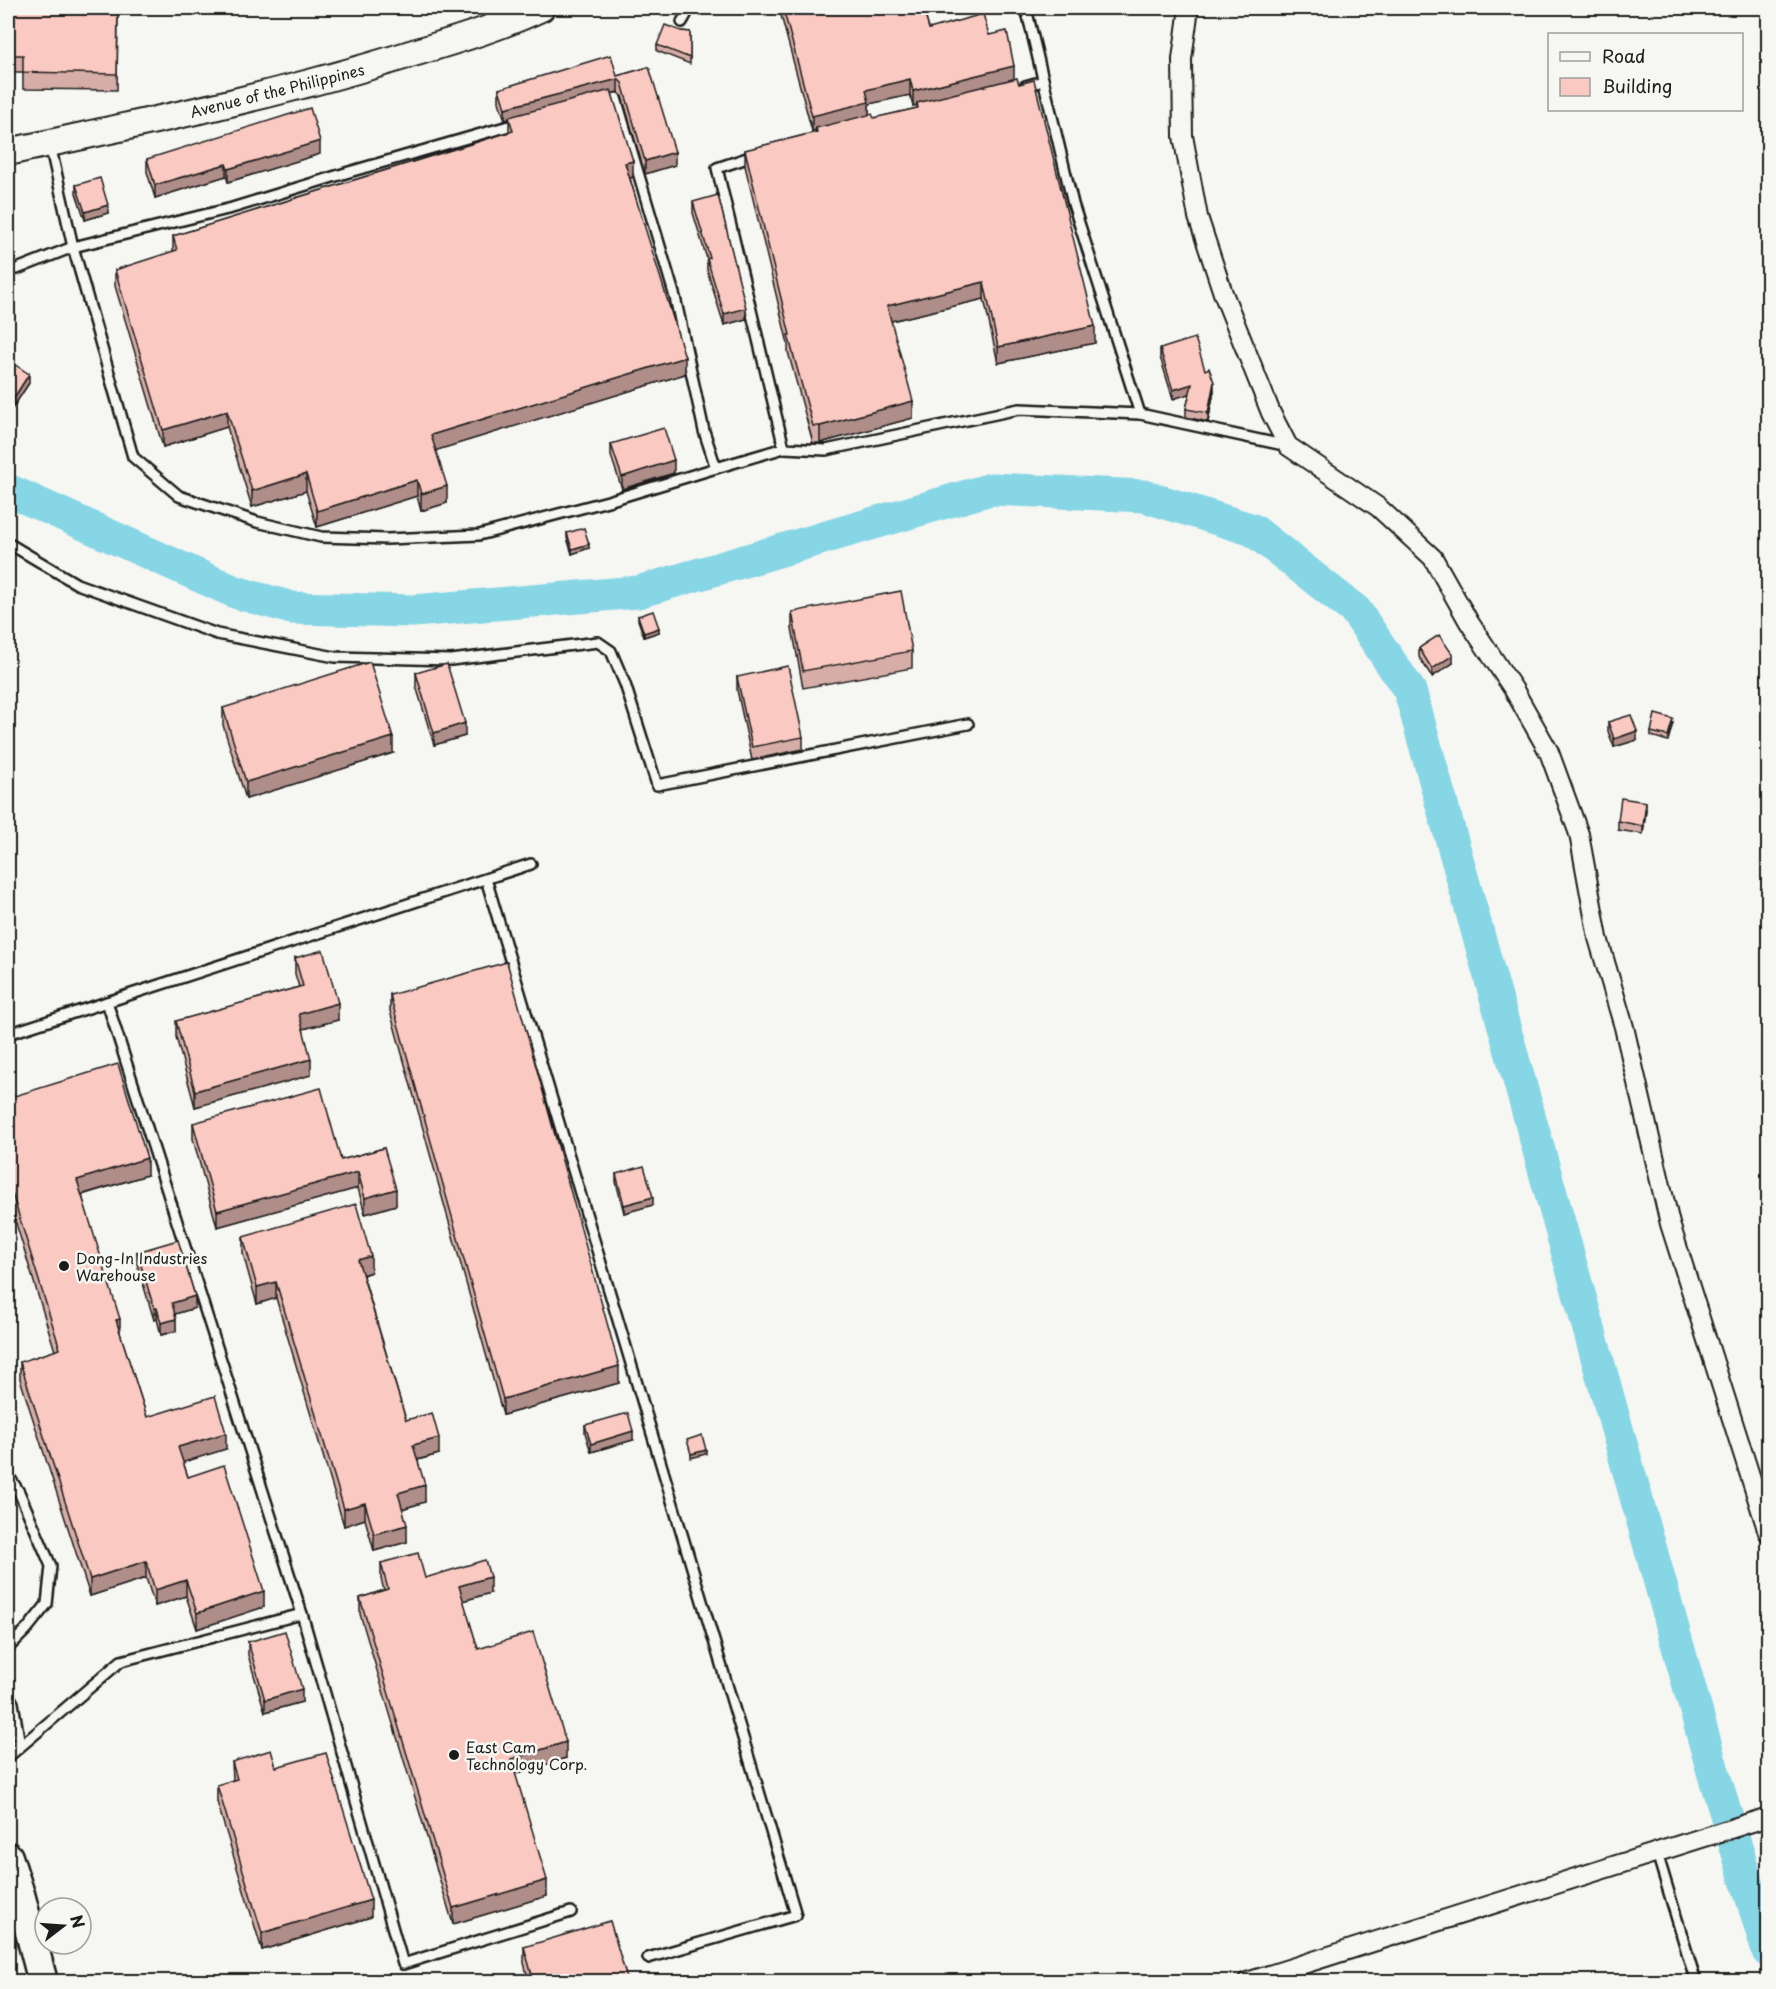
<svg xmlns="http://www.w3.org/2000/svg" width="1776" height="1989" font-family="'Playpen Sans',sans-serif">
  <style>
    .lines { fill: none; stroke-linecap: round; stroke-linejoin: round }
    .river { stroke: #87d6e5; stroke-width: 33 }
    .lane-casing { stroke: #1c1c1c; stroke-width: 14 }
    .street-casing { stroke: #1c1c1c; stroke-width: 22 }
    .secondary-casing { stroke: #1c1c1c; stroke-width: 30 }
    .primary-casing { stroke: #1c1c1c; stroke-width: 33 }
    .lane { stroke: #f6f6f2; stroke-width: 9 }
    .street { stroke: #f6f6f2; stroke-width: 18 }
    .secondary { stroke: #f6f6f2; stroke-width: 26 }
    .primary { stroke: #f6f6f2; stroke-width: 28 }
    .wall { fill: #d7aea7; stroke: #1c1c1c; stroke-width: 1.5; fill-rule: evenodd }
    .shaded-wall { fill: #af8d88; stroke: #1c1c1c; stroke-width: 1.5 }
    .building { fill: #facac2; stroke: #1c1c1c; stroke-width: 1.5 }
    .poi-dot { fill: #1c1c1c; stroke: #f6f6f2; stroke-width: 2 }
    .labels { text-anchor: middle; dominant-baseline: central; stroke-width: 5; stroke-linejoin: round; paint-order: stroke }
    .street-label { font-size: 15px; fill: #1c1c1c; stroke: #f6f6f2 }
    .poi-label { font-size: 15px; fill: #1c1c1c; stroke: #f6f6f2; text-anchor: start }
  </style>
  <rect width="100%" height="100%" fill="#f6f6f2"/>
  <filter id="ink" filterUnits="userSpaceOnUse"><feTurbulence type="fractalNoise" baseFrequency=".0167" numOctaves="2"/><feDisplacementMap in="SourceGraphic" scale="12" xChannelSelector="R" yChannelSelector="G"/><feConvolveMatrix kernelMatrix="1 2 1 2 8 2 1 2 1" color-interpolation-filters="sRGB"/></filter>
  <g filter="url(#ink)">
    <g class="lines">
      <!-- river -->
      <path class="river" d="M8,490L235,592L292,608L413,611L638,592L991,489L1144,496L1253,530L1356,611L1410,691L1714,1775L1768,1951"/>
      <!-- lane casing -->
      <g class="lane-casing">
        <g id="lane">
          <path d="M1026,8L1073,204L1140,414"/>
          <path d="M682,22L690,8"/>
          <path d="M1025,86L1043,81"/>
          <path d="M50,145L73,247L133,457L179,496L257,522L321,537L387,539L479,535L608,501L716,468L704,431L675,297L616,98L602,102"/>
          <path d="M756,155L717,168L784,448L826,450L1019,409L1140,414L1288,446"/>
          <path d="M17,269L73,247L232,208L349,172L519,123"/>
          <path d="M716,468L784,448"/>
          <path d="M8,543L77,584L217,634L335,657L451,660L598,642L611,651L625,684L657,785L968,724"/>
          <path d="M486,879L796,1915L648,1958"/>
          <path d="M8,1034L107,1002"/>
          <path d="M8,1475L19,1492L51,1566L47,1604L27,1629L8,1648"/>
          <path d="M302,1614L107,1002L531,864"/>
          <path d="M8,1694L13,1703L20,1745"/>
          <path d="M8,1757L121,1661L302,1614L403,1964L571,1912"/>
          <path d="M1657,1853L1696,1982"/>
        </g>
      </g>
      <!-- street casing -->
      <g class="street-casing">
        <g id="street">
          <path d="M1189,8L1182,59L1183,136L1198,217L1223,293L1271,413L1288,446L1378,507L1433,558L1469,622L1514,690L1549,752L1579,834L1598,938L1624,1027L1670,1224L1768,1532"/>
          <path d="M1247,1982L1768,1817"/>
        </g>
      </g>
      <!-- secondary casing -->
      <g class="secondary-casing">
        <path id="secondary" d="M8,152C142,123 276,96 407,55C453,41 498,28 541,8"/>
      </g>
      <!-- primary casing -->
      <g class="primary-casing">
        <path id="primary" d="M8,1857L20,1894L43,1982"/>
      </g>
      <!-- lane -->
      <use href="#lane" class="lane"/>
      <!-- street -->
      <use href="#street" class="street"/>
      <!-- secondary -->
      <use href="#secondary" class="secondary"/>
      <!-- primary -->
      <use href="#primary" class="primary"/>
    </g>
    <!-- wall -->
    <g class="wall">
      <path d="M8,8H118L117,90L23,89V72H8Z"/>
      <path d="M779,8H923L929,29L989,35L1014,79L1095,343L998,363L984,299L891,321L913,418L820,443H813L788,352V344L745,166V150L816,132V130L812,131ZM910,95L913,106L917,105V108L874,118L869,115V104Z"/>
      <path d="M681,31L690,32V64L657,51V45Z"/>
      <path d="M649,67L675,165L645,174L622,96L618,92L612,93L633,177L630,178L685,374L436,450L447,503L421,511L417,496L317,527L306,491L252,507L227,427L163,447L115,286V270L173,252V236L509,132V119L505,120L499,102V89L617,76Z"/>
      <path d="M320,154L228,182L226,176L155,198L147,172V159Z"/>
      <path d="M76,185L108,213L85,220L76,193Z"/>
      <path d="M693,202L746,319L724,325L707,270V259L693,213Z"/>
      <path d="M1160,349L1205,370L1214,391L1208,422L1186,417V409L1190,393L1173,399L1160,357Z"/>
      <path d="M8,374L29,383L12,409L8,406Z"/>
      <path d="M611,444L674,473L622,489L611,456Z"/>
      <path d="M567,533L589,548L572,554L567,538Z"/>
      <path d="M792,612L912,651V668L803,688L792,628Z"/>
      <path d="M638,616L659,632L644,637L638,620Z"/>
      <path d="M1419,648L1453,663L1432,677L1419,657Z"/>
      <path d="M416,673L465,736L434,745L416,686Z"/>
      <path d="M737,677L803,737V749L752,760L737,690Z"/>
      <path d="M223,708L393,753L246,799L223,725Z"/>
      <path d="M1608,722L1637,740L1614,747L1608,731Z"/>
      <path d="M1673,723L1668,741L1651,736V732Z"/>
      <path d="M1646,810L1643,834L1618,830V821Z"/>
      <path d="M295,958L338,1020L303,1029L311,1075L195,1107L176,1037V1021L299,987L295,974Z"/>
      <path d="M390,995L619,1383L503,1415L390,1011Z"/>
      <path d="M8,1098L147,1175L82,1195L120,1333L147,1417L226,1449L183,1462L188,1477L264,1607L197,1629L186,1596L155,1606L146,1578L90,1596L20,1379V1362L55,1351L8,1197Z"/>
      <path d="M193,1123L341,1160L384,1148L396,1205L365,1214L358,1188L217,1227L193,1139Z"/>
      <path d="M616,1174L653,1205L624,1213L616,1182Z"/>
      <path d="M243,1237L371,1272L363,1275L406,1420L439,1454L418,1460L425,1502L402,1509L407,1542L374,1551L365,1519L344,1526L276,1298L257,1304L243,1254Z"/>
      <path d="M137,1252L195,1308L175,1314L176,1331L161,1335L157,1319L154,1320L137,1264Z"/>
      <path d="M585,1425L633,1440L591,1452L585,1433Z"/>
      <path d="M381,1563L425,1578L490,1593L463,1601L478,1649L566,1758L515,1774L547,1896L453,1924L360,1614V1598L384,1590L381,1579Z"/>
      <path d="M248,1642L302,1702L265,1712L248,1655Z"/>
      <path d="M232,1762L276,1767L371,1917L262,1950L217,1802V1785L233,1780Z"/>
      <path d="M524,1947L628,1982H529L524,1963Z"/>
    </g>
    <!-- shaded-wall -->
    <g class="shaded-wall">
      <path d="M1014,66V81L917,103V105L913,106V91Z"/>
      <path d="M618,79V92L509,119V117V119L505,120V108Z"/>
      <path d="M910,79V95L869,104V117L816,128V130L812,131V116L866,90Z"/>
      <path d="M320,141V154L228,182V169Z"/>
      <path d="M675,152V165L645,174V161Z"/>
      <path d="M633,161V177L625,180V163Z"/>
      <path d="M226,164V176L155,198V185Z"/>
      <path d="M108,205V213L85,220V212Z"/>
      <path d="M984,282V299L887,322V306Z"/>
      <path d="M746,308V319L724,325V314Z"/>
      <path d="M1095,326V343L998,363V347Z"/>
      <path d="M685,357V374L431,452V435Z"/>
      <path d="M29,374V383L12,409V401Z"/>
      <path d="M1214,382V391L1208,422V413Z"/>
      <path d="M1192,384V393L1173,399V390Z"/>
      <path d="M913,401V418L820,443V426Z"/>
      <path d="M227,411V427L163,447V430Z"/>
      <path d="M674,460V473L622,489V477Z"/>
      <path d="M306,474V491L252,507V491Z"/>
      <path d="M417,480V496L317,527V511Z"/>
      <path d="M447,486V503L421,511V494Z"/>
      <path d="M589,544V548L572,554V549Z"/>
      <path d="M659,628V632L644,637V633Z"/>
      <path d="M1453,655V663L1432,677V669Z"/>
      <path d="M465,723V736L434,745V733Z"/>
      <path d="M1637,731V740L1614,747V739Z"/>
      <path d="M393,737V753L246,799V782Z"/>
      <path d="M1646,802V810L1643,834V826Z"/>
      <path d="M338,1003V1020L299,1030V1014Z"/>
      <path d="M311,1059V1075L195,1107V1091Z"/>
      <path d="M147,1158V1175L77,1196V1180Z"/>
      <path d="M358,1172V1188L217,1227V1211Z"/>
      <path d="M396,1189V1205L365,1214V1198Z"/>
      <path d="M653,1197V1205L624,1213V1205Z"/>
      <path d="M371,1256V1272L358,1276V1260Z"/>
      <path d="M276,1282V1298L257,1304V1287Z"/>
      <path d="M195,1296V1308L172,1315V1303Z"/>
      <path d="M154,1308H157V1319L154,1320Z"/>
      <path d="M120,1319V1335L116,1320Z"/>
      <path d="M176,1319V1331L161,1335V1323Z"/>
      <path d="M619,1366V1383L503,1415V1399Z"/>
      <path d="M633,1431V1440L591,1452V1444Z"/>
      <path d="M226,1433V1449L178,1464V1447Z"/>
      <path d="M439,1438V1454L413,1461V1445Z"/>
      <path d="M706,1450V1454L691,1458V1454Z"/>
      <path d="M425,1485V1502L398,1510V1493Z"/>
      <path d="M365,1503V1519L344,1526V1509Z"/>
      <path d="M407,1525V1542L374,1551V1534Z"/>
      <path d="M146,1561V1578L90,1596V1579Z"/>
      <path d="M490,1577V1593L459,1602V1586Z"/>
      <path d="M186,1580V1596L155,1606V1590Z"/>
      <path d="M264,1591V1607L197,1629V1613Z"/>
      <path d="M302,1689V1702L265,1712V1700Z"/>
      <path d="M566,1742V1758L511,1775V1759Z"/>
      <path d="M547,1880V1896L453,1924V1908Z"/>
      <path d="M371,1900V1917L262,1950V1933Z"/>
    </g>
    <!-- building -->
    <g class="building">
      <path d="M8,8H118L117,74L23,72V55H8Z"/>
      <path d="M783,8H923L929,29L983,14L989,35L1007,31L1014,66L913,91L910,79L866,90L869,102L812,116Z"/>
      <path d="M665,25L681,31L690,32V58L657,45Z"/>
      <path d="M611,55L617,76L649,67L675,152L645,161L622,83L618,79L505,108L499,89Z"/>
      <path d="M1017,78L1019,84L1034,80L1095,326L998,347L984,282L887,306L913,401L820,426H813L788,335H790L745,150L817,132L816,128L872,114L874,118L918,108L917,103Z"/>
      <path d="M611,90L633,161L625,163L685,357L431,435L447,486L421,494L417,480L317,511L306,474L252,491L227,411L163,430L115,270L177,250L173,236L513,131L509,117Z"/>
      <path d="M310,108L320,141L228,169L226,164L155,185L147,159Z"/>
      <path d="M100,178L108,205L85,212L76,185Z"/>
      <path d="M718,195L746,308L724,314L707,259L710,258L693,202Z"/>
      <path d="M1195,338L1205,370L1209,368L1214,382L1208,413L1186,409L1192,384L1173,390L1160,349Z"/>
      <path d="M14,364L29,374L12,401L8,398V374Z"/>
      <path d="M664,428L674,460L622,477L611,444Z"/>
      <path d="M584,528L589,544L572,549L567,533Z"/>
      <path d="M901,591L912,651L803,671L792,612Z"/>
      <path d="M653,611L659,628L644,633L638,616Z"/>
      <path d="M1439,635L1453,655L1432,669L1419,648Z"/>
      <path d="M370,662L393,737L246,782L223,708Z"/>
      <path d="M447,664L465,723L434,733L416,673Z"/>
      <path d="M788,666L803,737L752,747L737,677Z"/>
      <path d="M1655,714L1673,719L1668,736L1651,732Z"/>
      <path d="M1631,715L1637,731L1614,739L1608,722Z"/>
      <path d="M1621,798L1646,802L1643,826L1618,821Z"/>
      <path d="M323,950L338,1003L299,1014L311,1059L195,1091L176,1021L303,986L295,958Z"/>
      <path d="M507,962L619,1366L503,1399L390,995Z"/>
      <path d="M118,1064L147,1158L77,1180L120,1319L116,1320L147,1417L215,1396L226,1433L178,1447L188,1477L224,1465L264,1591L197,1613L186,1580L155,1590L146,1561L90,1579L20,1362L60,1349L8,1180V1098Z"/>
      <path d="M321,1088L341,1160L384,1148L396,1189L365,1198L358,1172L217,1211L193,1123Z"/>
      <path d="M644,1166L653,1197L624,1205L616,1174Z"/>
      <path d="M356,1204L371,1256L358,1260L406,1420L432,1413L439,1438L413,1445L425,1485L398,1493L407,1525L374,1534L365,1503L344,1509L276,1282L257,1287L243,1237Z"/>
      <path d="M178,1240L195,1296L172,1303L176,1319L161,1323L157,1308H154L137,1252Z"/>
      <path d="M628,1413L633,1431L591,1444L585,1425Z"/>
      <path d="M702,1435L706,1450L691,1454L687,1440Z"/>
      <path d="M418,1553L425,1578L485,1560L490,1577L459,1586L478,1649L533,1632L566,1742L511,1759L547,1880L453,1908L360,1598L388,1589L381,1563Z"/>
      <path d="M285,1631L302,1689L265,1700L248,1642Z"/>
      <path d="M271,1750L276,1767L326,1753L371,1900L262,1933L217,1785L237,1779L232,1762Z"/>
      <path d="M610,1921L628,1982H534L524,1947Z"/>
    </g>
  </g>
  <!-- markers -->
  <g class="poi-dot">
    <circle cx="64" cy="1266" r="6"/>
    <circle cx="454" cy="1755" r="6"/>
  </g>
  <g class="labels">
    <!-- street labels -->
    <g class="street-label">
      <text transform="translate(277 90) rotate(-14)">Avenue of the Philippines</text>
    </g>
    <!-- poi labels -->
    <g class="poi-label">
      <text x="76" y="1257">Dong-In Industries<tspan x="76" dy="17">Warehouse</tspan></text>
      <text x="466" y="1746">East Cam<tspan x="466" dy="17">Technology Corp.</tspan></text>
    </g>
  </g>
  <!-- margin -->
  <rect width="1776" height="1989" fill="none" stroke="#f6f6f2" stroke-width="30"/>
  <rect x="15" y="15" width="1746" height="1959" fill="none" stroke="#1c1c1c" stroke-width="2" filter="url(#ink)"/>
  <!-- legend -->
  <rect x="1548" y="33" width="195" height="78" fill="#f6f6f2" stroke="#9f9f9c" stroke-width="1.5"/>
  <rect x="1560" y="52" width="30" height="9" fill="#f6f6f2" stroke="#9f9f9c" stroke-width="1.5"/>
  <text x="1602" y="63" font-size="18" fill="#1c1c1c">Road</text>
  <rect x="1560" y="78" width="30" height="18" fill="#facac2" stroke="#9f9f9c" stroke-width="1.5"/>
  <text x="1602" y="93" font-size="18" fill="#1c1c1c">Building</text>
  <!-- north arrow -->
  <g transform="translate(63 1926) rotate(73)"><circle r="28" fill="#f6f6f2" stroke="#9f9f9c" stroke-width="1.5"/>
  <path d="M0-4.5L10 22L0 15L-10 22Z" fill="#1c1c1c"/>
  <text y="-9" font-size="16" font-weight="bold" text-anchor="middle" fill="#1c1c1c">N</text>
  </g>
</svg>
